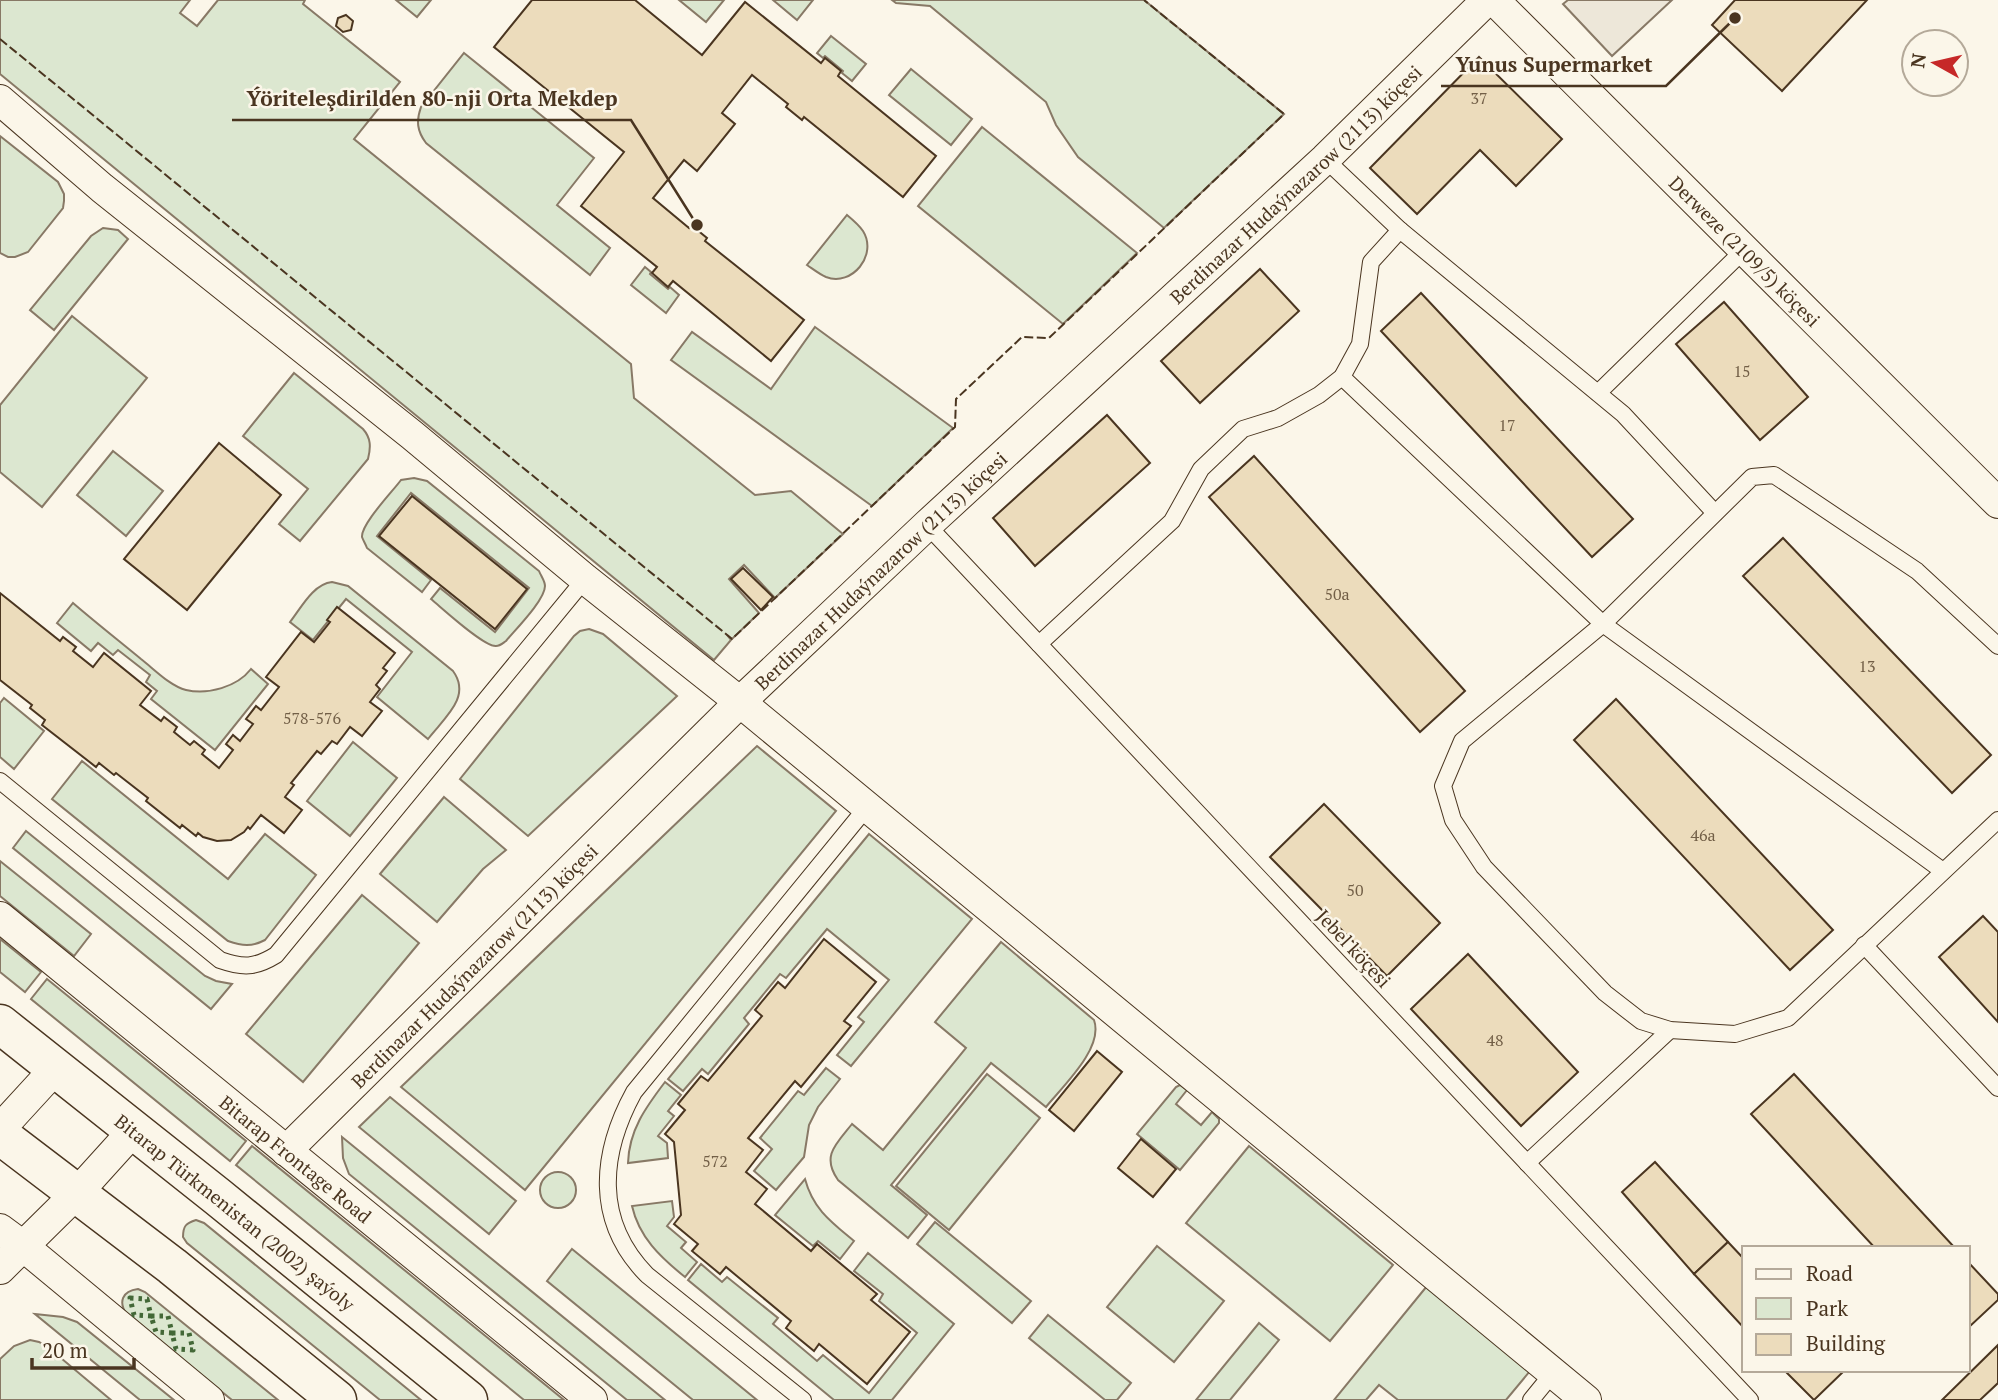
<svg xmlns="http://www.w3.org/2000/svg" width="1998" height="1400" font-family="'PT Serif',serif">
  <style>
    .green { fill: #dce7d0; stroke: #887966; stroke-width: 2 }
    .parking { fill: #ede7d9; stroke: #887966; stroke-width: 2 }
    .building { fill: #ecdcbc; stroke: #4a3520; stroke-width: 2 }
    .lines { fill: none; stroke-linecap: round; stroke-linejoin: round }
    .lane-casing { stroke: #4a3520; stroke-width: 18 }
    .street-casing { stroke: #4a3520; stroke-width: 32 }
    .secondary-casing { stroke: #4a3520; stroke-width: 41 }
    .lane { stroke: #fbf6e9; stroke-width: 16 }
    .street { stroke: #fbf6e9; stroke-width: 30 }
    .secondary { stroke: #fbf6e9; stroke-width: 38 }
    .hedge { stroke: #436837; stroke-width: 5; stroke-dasharray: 3.5 5; stroke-linecap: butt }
    .fence { stroke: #4a3520; stroke-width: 2; stroke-dasharray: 9 3.5; stroke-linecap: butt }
    .labels { text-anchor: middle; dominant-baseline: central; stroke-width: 5; stroke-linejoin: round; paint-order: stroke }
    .number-label { font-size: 16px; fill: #725f47 }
    .street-label { font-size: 19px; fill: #4a3520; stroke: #fbf6e9 }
    .leader { fill: none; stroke: #4a3520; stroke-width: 2.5 }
    .callout-dot { fill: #4a3520; stroke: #fbf6e9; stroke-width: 2.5 }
    .callout-label { font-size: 21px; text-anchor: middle; font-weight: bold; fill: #4a3520; stroke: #fbf6e9; stroke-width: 5; stroke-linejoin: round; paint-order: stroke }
  </style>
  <rect width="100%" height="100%" fill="#fbf6e9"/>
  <!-- green -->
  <g class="green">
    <path d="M0,0H190L180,13L197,26L218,0H305L303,4L400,82L354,139L631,364L634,398L755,495L791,491L843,534L775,598L744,565L729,579L759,613L732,639L727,635L731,640L714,660L0,74Z"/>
    <path d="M396,0H431L417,17Z"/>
    <path d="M679,0H724L706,22Z"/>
    <path d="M773,0H813L797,20Z"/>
    <path d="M892,0H1144L1284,114L1164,228L1078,157L1056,125L1046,102L930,6L896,3Z"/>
    <path d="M831,36L866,64L852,81L842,73L843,71L825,56L823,58L817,53Z"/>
    <path d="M464,53L594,158L557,205L610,248L590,275L426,143C417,131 416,121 421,107Z"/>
    <path d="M911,69L972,119L951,145L889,95Z"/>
    <path d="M982,127L1137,253L1063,324L918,206Z"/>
    <path d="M0,136L58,182L64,194V201L63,208L28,252L15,257H8L0,253Z"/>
    <path d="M847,215C853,220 859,225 863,231C878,255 852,287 826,277C819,274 813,269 807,265Z"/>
    <path d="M103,228L118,230L128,239L54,330L30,310L91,236Z"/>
    <path d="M645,267L651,272L650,274L668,289L670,287L679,295L666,313L631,285Z"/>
    <path d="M72,316L147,378L42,507L0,472V405Z"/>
    <path d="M815,327L953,428L872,506L671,360L692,332L771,389Z"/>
    <path d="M294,373L363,429C371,438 371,447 368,459L300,541L279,524L308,489L243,436Z"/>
    <path d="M113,451L163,491L126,536L77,495Z"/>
    <path d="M414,478L427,481L539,571C541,576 545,581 545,586C545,600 515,630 506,641C503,643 500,646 496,646C484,647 442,608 431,599L440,588L495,632L529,588L411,493L377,536L431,580L422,592L367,548C366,545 363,540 362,537C361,524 393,491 401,480Z"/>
    <path d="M332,582L348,586L453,671C472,697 444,718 428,739L377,697L412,652L346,599L313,640L290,622C301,608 313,584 332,582Z"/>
    <path d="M73,603C95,622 118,640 141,659C154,669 170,686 186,690C208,695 237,687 251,669L268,684L215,750L151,699L157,691L146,682L150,675L118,650L113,655L98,643L91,651L57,623Z"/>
    <path d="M589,629L603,634L677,696L528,836L460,779L574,636L580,631Z"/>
    <path d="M4,698L44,731L14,769L0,757V703Z"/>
    <path d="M353,742L397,778L350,836L307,801Z"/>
    <path d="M757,746L836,811L525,1190L401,1087Z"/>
    <path d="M82,761L228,879L265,834L316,875L265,940C252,947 242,946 228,941L52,799Z"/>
    <path d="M444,797L506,850L483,869L437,922L380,874Z"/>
    <path d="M26,831L205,976L216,981L232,984L211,1009L13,848Z"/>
    <path d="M869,834L972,919L851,1066L837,1055L864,1022L858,1017L889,980L827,929L786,978L780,974L744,1018L749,1024L708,1074L702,1069L683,1091L668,1079Z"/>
    <path d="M0,861L91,934L74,956L0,896Z"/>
    <path d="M362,895L419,943L303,1082L246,1034Z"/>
    <path d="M0,939L41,972L25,992L0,972Z"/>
    <path d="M1001,942L1094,1020C1104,1048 1063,1086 1046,1107L991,1063L891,1185L927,1215L908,1238L838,1180C821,1156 836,1144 852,1124L883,1150L966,1048L935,1022Z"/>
    <path d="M47,979L246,1141L230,1161L31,999Z"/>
    <path d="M826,1068L840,1079L818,1107L809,1125L804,1157L776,1190L754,1171L772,1149L760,1138L798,1091L804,1095Z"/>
    <path d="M987,1074L1040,1118L949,1230L896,1186Z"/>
    <path d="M665,1082L681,1095L668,1111L674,1116L658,1136L667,1143L668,1158L628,1163C629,1130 646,1107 665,1082Z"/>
    <path d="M1180,1085L1187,1090L1176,1104L1201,1125L1212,1112L1219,1119V1123L1180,1170L1137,1134L1176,1087Z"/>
    <path d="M390,1097L516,1201L489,1234L359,1127Z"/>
    <path d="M342,1137L665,1400H627L349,1174L343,1158Z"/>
    <path d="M252,1146L564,1400H524L236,1165Z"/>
    <path d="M1249,1146L1393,1265L1330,1341L1186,1223Z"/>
    <circle cx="558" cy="1190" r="18"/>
    <path d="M805,1179C813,1209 831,1222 854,1241L840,1259L818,1241L813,1246L775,1215Z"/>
    <path d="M672,1201L674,1217L667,1226L686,1242L681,1248L697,1262L685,1277C660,1257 639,1237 632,1206Z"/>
    <path d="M196,1220L204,1223L421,1400H380L187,1243L183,1237C183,1226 186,1223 196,1220Z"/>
    <path d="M935,1222L1031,1301L1012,1323L917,1244Z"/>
    <path d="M1157,1246L1224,1301L1174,1362L1107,1307Z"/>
    <path d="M572,1249L757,1400H693L547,1281Z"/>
    <path d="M868,1253L954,1324L892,1400H834L688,1280L701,1264L722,1282L727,1277L778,1318L773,1324L817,1361L823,1355L869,1393L917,1333L879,1301L883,1294L854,1271Z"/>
    <path d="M1427,1286L1530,1371L1506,1400H1398L1379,1385L1366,1400H1334Z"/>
    <path d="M138,1289L145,1292L278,1400H232L127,1315C118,1302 122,1291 138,1289Z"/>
    <path d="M35,1314L63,1317L77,1322L174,1400H140Z"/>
    <path d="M1048,1315L1131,1383L1117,1400H1105L1029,1338Z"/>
    <path d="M1259,1323L1279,1340L1230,1400H1196Z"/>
    <path d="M30,1340L39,1342L49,1348L111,1400H0V1359L14,1346Z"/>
  </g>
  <!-- parking -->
  <path class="parking" d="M1568,0H1672L1612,56L1563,4Z"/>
  <!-- building -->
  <g class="building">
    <path d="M532,0H635L702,55L745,2L821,63L825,58L841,71L838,76L936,156L903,197L804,117L802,120L786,107L788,104L752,75L722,113L735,124L697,171L684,160L653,198L689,228L691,225L707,238L705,241L804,320L771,361L673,281L668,287L652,273L657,267L581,206L624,152L494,47Z"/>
    <path d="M1735,0H1867L1782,91L1712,25Z"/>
    <path d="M346,15L353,21L351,30L343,32L336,26L338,18Z"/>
    <path d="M1479,57L1562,139L1516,186L1480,150L1417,214L1370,168Z"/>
    <path d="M1260,269L1299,311L1200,403L1161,361Z"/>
    <path d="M1421,293L1633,519L1592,557L1381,331Z"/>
    <path d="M1724,302L1808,397L1760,440L1676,344Z"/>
    <path d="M1107,415L1150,463L1035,566L993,518Z"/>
    <path d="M219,443L281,495L187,610L124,559Z"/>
    <path d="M1254,456L1465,691L1420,732L1209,497Z"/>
    <path d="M412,496L527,589L495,629L379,536Z"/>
    <path d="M1783,538L1991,755L1952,793L1743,576Z"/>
    <path d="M743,568L773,597L761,610L731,579Z"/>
    <path d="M0,593L60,641L63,637L76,647L73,651L93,667L104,653L151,691L140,705L161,721L164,717L177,727L174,732L190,745L194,741L205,750L202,754L219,768L233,750L226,744L233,735L240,741L253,724L246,719L256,706L261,710L279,687L266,677L301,632L314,642L330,622L327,620L337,607L395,653L383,668L387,671L376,685L380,689L370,702L382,711L362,736L350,727L337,744L332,741L321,754L317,751L291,783L294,785L285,797L302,810L284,833L261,815L250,829L248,827L244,832L231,840L217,841L203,837L198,833L196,836L182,825L180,828L146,801L148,798L116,773L114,775L99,763L96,767L42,725L45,720L30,708L32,705L0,680Z"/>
    <path d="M1616,699L1833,930L1790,970L1574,740Z"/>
    <path d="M1324,804L1440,923L1387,976L1270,857Z"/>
    <path d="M1983,916L1998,932V1022L1939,957Z"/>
    <path d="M824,939L876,982L844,1021L851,1026L801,1087L795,1081L748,1138L763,1150L746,1172L767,1189L755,1204L811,1251L817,1244L877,1294L871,1300L910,1332L867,1384L819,1344L814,1351L786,1328L791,1321L726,1267L720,1274L692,1251L698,1244L674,1224L681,1215L674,1142L665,1134L685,1110L678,1104L701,1076L708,1081L762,1016L755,1010L778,982L785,988Z"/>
    <path d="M1468,954L1578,1072L1521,1126L1411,1009Z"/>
    <path d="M1097,1051L1122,1072L1074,1131L1049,1110Z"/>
    <path d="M1794,1074L1955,1248H1875L1751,1114Z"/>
    <path d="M1141,1139L1176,1169L1153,1197L1118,1168Z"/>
    <path d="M1655,1162L1728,1242L1694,1274L1622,1192Z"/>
    <path d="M1728,1242L1744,1259V1328L1694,1274Z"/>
    <path d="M1968,1262L1998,1294V1300L1968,1328Z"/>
    <path d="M1998,1345V1383L1980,1400H1942Z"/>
    <path d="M1784,1370H1845L1814,1400Z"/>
  </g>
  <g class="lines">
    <!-- lane casing -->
    <g class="lane-casing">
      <g id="lane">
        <path d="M1325,159L1400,230L1623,414L1715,513"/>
        <path d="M1342,377L1603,624L1943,871"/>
        <path d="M1598,393L1744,250"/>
        <path d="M927,525L1750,1400"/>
        <path d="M1039,644L1172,521L1201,469L1243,429L1278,418L1319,395L1342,377L1360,344L1371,262L1400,230"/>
        <path d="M1998,646L1917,571L1774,475L1752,477L1603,624L1462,741L1443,786L1453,820L1484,867L1605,993L1641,1021L1670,1030L1735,1034L1788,1018L1998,820"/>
        <path d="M0,781L220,960C243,968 255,968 276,955L585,579"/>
        <path d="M1864,945L1998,1088"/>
        <path d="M1527,1163L1670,1030"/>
        <path d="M803,1400L647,1275C594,1221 600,1154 634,1092L867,807"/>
        <path d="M1531,1400L1553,1373"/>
      </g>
    </g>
    <!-- street casing -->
    <g class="street-casing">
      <g id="street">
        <path id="s1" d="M1494,0L1998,503"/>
        <path d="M0,100L102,188L412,435L585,579L740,702L1586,1400"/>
        <path id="s2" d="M0,917L592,1400"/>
        <path d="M0,1129L55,1069"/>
        <path id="s3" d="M286,1151L740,702L927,525L1325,159L1487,0"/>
        <path d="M0,1229L23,1246L209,1400"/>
        <path d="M0,1269L77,1193L134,1130"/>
      </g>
    </g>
    <!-- secondary casing -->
    <g class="secondary-casing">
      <g id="secondary">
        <path id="s4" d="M0,1024L218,1197L468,1400"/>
        <path d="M0,1135L172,1266L337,1400"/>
      </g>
    </g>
    <!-- lane -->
    <use href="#lane" class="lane"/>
    <!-- street -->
    <use href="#street" class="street"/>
    <!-- secondary -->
    <use href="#secondary" class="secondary"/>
    <!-- hedge -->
    <g class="hedge">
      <path d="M130,1298L147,1299L151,1316L134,1315Z"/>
      <path d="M151,1316H168L172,1333L156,1332Z"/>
      <path d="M172,1333H189L193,1350L176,1349Z"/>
    </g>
    <!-- fence -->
    <path class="fence" d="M0,39L732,639L955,427L956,399L1022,337L1049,338L1284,114L1144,0"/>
  </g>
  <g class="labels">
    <!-- number labels -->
    <g class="number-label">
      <text x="1479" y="98">37</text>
      <text x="1742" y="371">15</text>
      <text x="1507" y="425">17</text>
      <text x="1337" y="594">50a</text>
      <text x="1867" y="666">13</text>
      <text x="312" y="718">578-576</text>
      <text x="1703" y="835">46a</text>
      <text x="1355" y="890">50</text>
      <text x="1495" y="1040">48</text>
      <text x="715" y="1161">572</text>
    </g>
    <!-- street labels -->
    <g class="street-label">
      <text stroke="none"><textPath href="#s3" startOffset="1398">Berdinazar Hudaýnazarow (2113) köçesi</textPath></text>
      <text stroke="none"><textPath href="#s1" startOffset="355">Derweze (2109/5) köçesi</textPath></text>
      <text stroke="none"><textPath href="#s3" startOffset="831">Berdinazar Hudaýnazarow (2113) köçesi</textPath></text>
      <text transform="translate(1354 948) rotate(47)">Jebel köçesi</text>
      <text stroke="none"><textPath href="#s3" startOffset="264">Berdinazar Hudaýnazarow (2113) köçesi</textPath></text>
      <text stroke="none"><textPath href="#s2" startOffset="382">Bitarap Frontage Road</textPath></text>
      <text stroke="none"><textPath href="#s4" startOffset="301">Bitarap Türkmenistan (2002) şaýoly</textPath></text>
    </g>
  </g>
  <!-- callouts -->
  <path class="leader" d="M1735 18L1666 86H1441M697 225L631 120H232"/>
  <g class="callout-dot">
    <circle cx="1735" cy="18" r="7"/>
    <circle cx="697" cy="225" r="7"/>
  </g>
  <g class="callout-label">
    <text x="1554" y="72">Yunus Supermarket</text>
    <text x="432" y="106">Ýöriteleşdirilden 80-nji Orta Mekdep</text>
  </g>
  <!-- legend -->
  <rect x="1742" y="1246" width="228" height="126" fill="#fbf6e9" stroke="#b4a999" stroke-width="2"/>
  <rect x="1756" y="1269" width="35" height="10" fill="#fbf6e9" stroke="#b4a999" stroke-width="2"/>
  <text x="1806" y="1281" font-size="21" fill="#4a3520">Road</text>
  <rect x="1756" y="1298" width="35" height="21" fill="#dce7d0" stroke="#b4a999" stroke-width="2"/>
  <text x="1806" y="1316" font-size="21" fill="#4a3520">Park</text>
  <rect x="1756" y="1334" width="35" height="21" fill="#ecdcbc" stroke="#b4a999" stroke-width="2"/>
  <text x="1806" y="1351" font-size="21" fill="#4a3520">Building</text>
  <!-- north arrow -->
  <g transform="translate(1935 63) rotate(278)"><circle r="33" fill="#fbf6e9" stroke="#b4a999" stroke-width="2"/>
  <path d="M0-5L12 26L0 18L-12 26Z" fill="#c62828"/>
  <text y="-10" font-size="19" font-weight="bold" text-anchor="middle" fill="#4a3520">N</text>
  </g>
  <!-- scale -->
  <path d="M32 1358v10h102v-10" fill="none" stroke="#4a3520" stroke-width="3.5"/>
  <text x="42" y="1358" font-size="21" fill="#4a3520" stroke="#fbf6e9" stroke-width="5" paint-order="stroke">20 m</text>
</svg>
